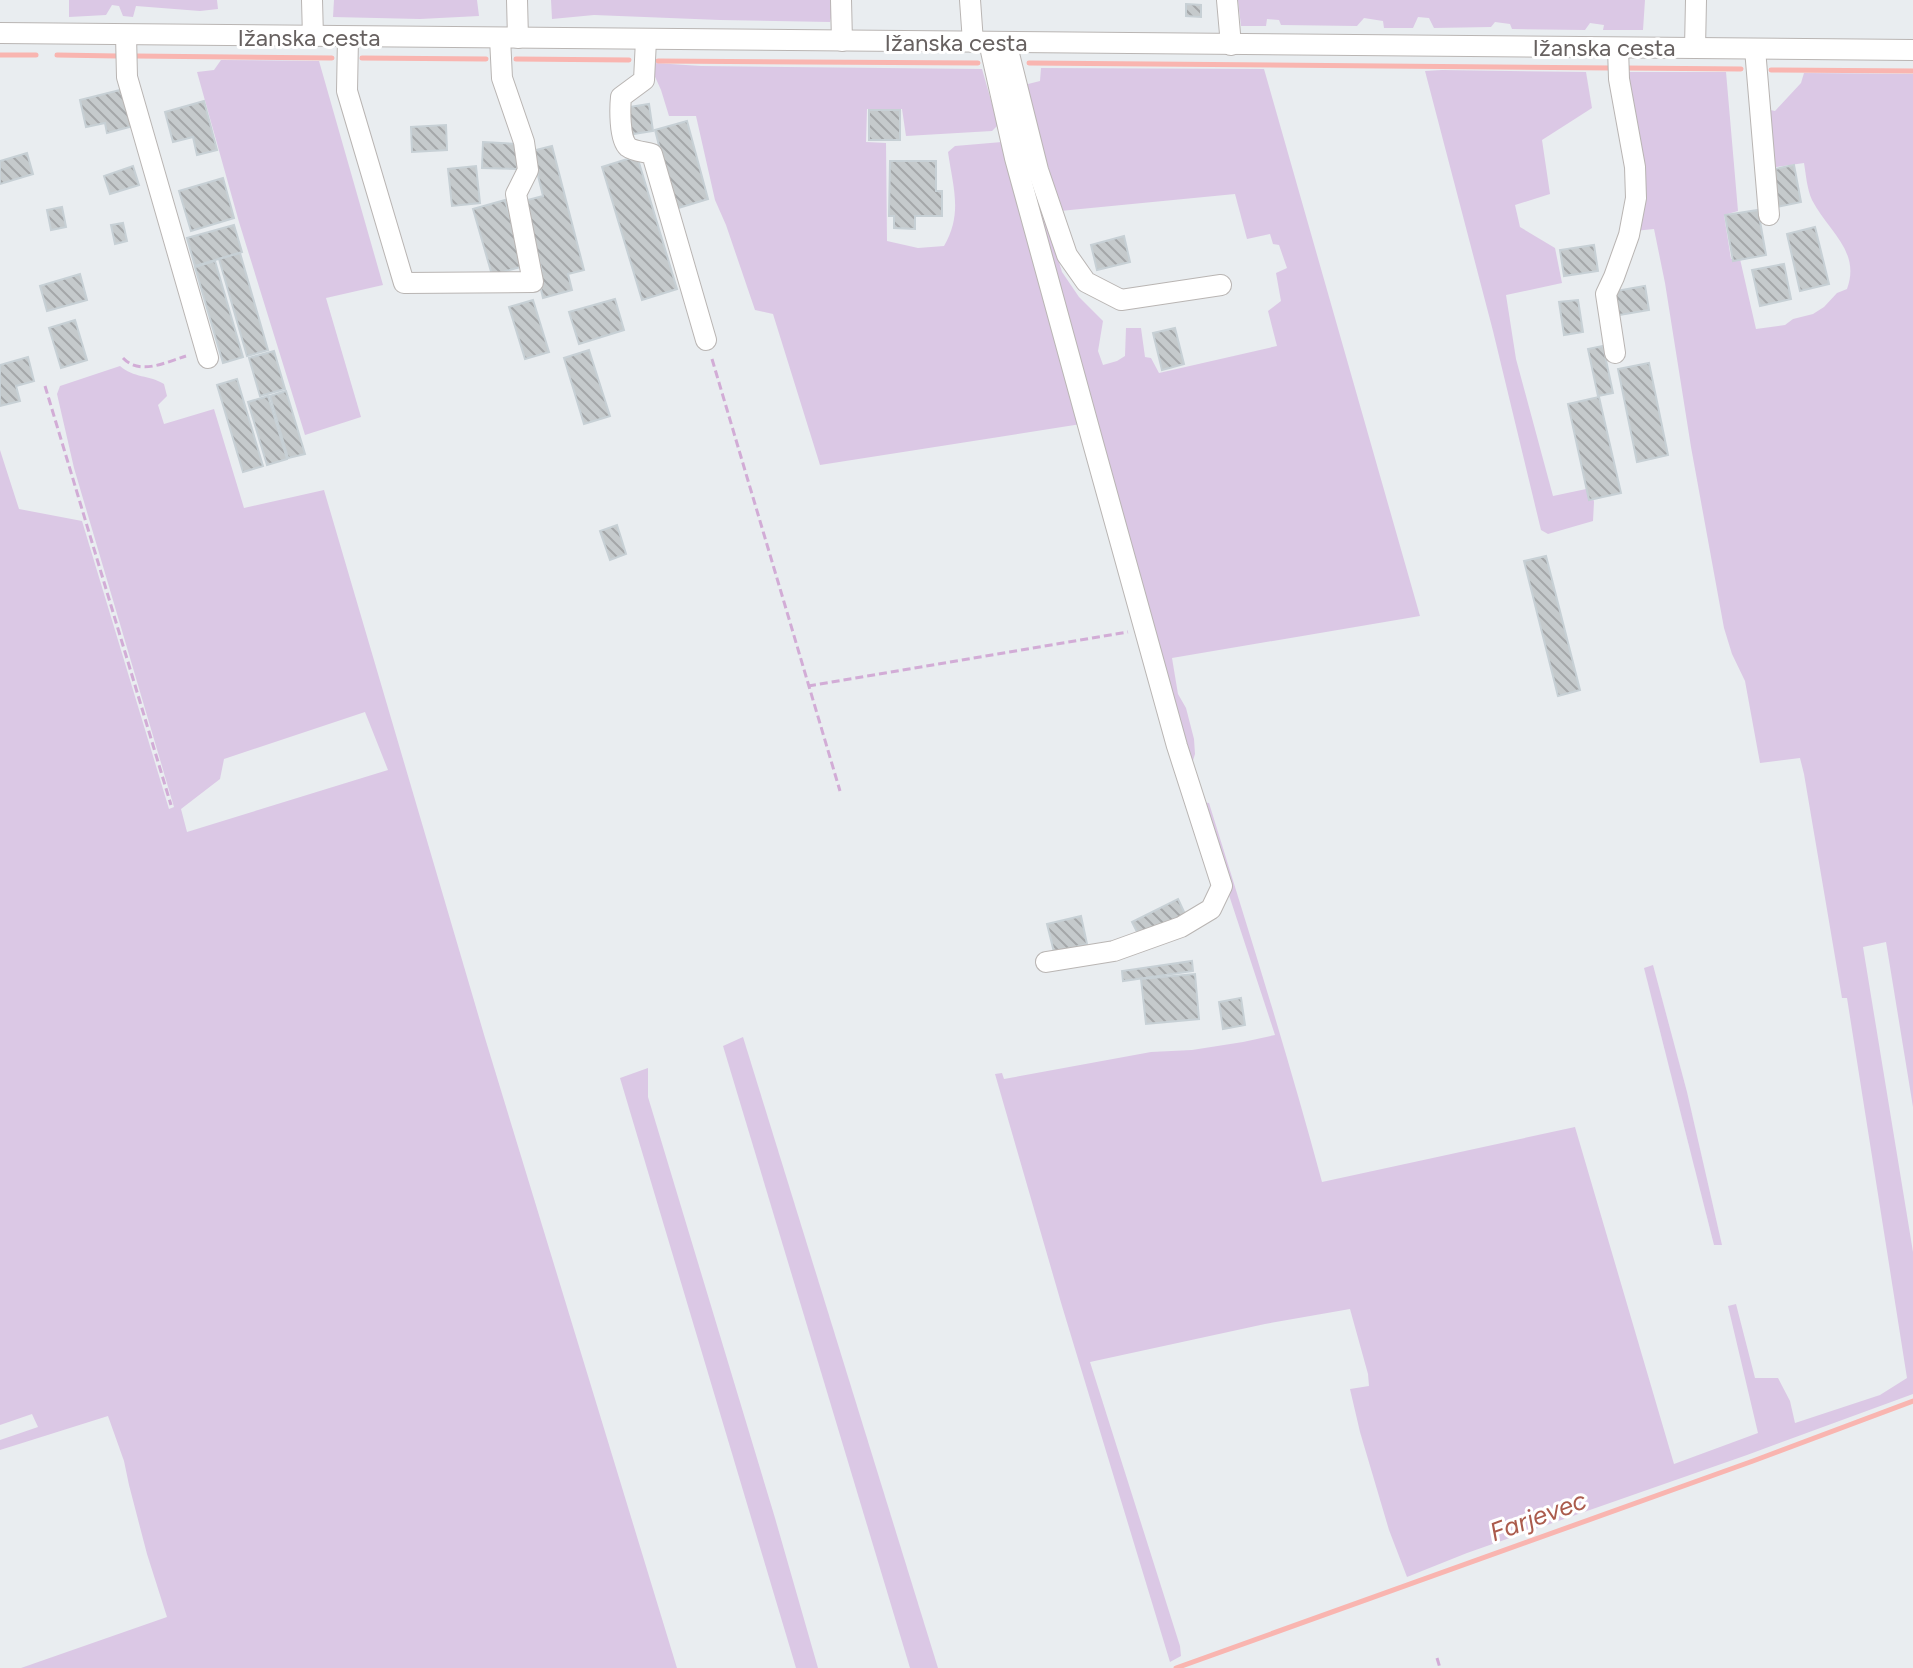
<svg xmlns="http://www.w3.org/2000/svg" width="1913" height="1668" font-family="Figtree,sans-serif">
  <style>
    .green { fill: #dbc8e5; fill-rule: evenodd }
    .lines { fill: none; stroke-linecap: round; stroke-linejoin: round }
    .stream { stroke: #f9b5b0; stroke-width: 5 }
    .building { fill: url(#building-back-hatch); stroke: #c7d0d5; stroke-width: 2 }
    .minor-casing { stroke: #b9b5b3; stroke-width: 22 }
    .path { stroke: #d2acd6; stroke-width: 3; stroke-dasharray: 8 4; stroke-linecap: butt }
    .minor { stroke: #fff; stroke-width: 20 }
    .labels { text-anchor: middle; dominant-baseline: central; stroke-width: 6; stroke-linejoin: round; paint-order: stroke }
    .street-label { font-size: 24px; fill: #676160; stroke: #fff }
    .water-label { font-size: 26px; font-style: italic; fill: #ab5b4c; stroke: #fff }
  </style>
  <defs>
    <pattern id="building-back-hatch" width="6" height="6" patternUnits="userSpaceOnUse" patternTransform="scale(2)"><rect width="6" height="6" fill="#c5cacc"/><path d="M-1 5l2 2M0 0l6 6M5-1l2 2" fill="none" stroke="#a4a7a9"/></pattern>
  </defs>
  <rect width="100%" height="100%" fill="#e9edf0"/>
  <!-- green -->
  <g class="green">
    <path d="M69,0H217L218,9L200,11L136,6L133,17L123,16L119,6L112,5L106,15L69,17Z"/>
    <path d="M334,0H477L479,16L420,19L333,17Z"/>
    <path d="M551,0H835L830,22L720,20L594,15L552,19Z"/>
    <path d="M1238,0H1645L1643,30H1603L1604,25L1590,23L1585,30L1512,29L1510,24L1495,22L1491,27L1434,28L1429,18L1418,17L1413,28H1384L1383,21L1364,18L1357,26L1281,25L1279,20L1267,19L1266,26H1241Z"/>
    <path d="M221,60L319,61L383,285L326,298L361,417L305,435L239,222L197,72L214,70Z"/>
    <path d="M655,63L701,66L982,69L998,125L992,131L906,136L902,109H867L866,142L886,143L887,241L918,248L944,246C963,214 953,187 948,152L955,146L1002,142L1081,424L820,465L773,314L755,310L726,225L715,200L696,116H669L661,90L652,70Z"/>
    <path d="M1041,68L1264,69L1420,616L1172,658L1178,694L1186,708L1194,739L1195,754L1191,767L1032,203L1040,200L1062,272L1079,297L1103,321L1098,351L1103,365L1117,361L1125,356L1126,328H1141L1145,357L1151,358L1159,373L1277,346L1268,311L1281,301L1276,273L1287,268L1279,245L1273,244L1270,234L1247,239L1235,194L1060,211L1024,85L1040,81Z"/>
    <path d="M1442,70L1586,72L1592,108L1542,140L1550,194L1515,205L1520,227L1555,248L1562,283L1506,295L1516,359L1553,496L1591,488L1594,502L1593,521L1548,534L1541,530L1493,331L1425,71Z"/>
    <path d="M1624,72H1726L1738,211L1724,215L1731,259H1740L1756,329L1785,325L1793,319L1813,314L1824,307L1837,293L1847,289C1861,251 1828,231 1812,200C1807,189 1806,175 1804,163L1770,168L1765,109L1775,111L1801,83L1804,73L1913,74V1107L1886,942L1863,947L1913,1252V1394L1747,1455L1467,1553L1407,1577L1389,1530L1360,1432L1350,1389L1369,1386L1368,1374L1350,1309L1265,1324L1090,1362L1180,1646L1181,1656L1170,1662L1062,1306L995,1074L1002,1073L1004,1079L1151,1052L1192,1050L1243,1042L1275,1035L1227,889L1202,802L1209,803C1248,929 1288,1055 1322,1182L1575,1127L1674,1464L1758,1433L1728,1306L1736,1304L1755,1378H1778L1790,1401L1795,1423L1880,1395L1907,1378L1847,998H1842L1804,774L1800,758L1760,763L1745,681L1732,654L1724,628L1691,447L1665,283L1654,229L1634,231Z"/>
    <path d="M120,366C133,378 150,375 164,384L167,396L158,405L164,424L214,409L244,508L324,490L485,1038L677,1668H21L167,1617L147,1554L129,1485L124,1461L108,1416L0,1450V1440L38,1427L32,1414L0,1425V450L19,509L82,521L169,809L174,807L74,468L57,394L60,386ZM365,712L388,770L187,832L181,809L220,779L224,759Z"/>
    <path d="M1653,965L1687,1092L1722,1245H1714L1644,968Z"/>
    <path d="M743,1037L938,1668H910L723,1046Z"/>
    <path d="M648,1068V1097L775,1518L818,1668H796L620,1078Z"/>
  </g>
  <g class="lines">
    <!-- stream -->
    <g class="stream">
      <path d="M0,55H36"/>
      <path d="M57,55L117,56"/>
      <path d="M136,56L332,58"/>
      <path d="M362,58L486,59"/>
      <path d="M516,59L629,60"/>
      <path d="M658,61L978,63"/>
      <path d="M1029,63L1612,68"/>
      <path d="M1626,68L1741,69"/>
      <path d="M1771,70L1913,71"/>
      <path d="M1176,1668L1753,1461L1913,1401"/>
    </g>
  </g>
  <!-- building -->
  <g class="building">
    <path d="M1186,4L1201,5V17L1186,16Z"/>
    <path d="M124,89L133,126L107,133L105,123L86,127L80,100Z"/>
    <path d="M204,101L217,150L197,155L193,137L173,142L165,112Z"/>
    <path d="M649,104L653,131L627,135L623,108Z"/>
    <rect x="869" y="110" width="31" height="30"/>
    <path d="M687,121L708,199L672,210L662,157L655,130Z"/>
    <path d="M446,125L447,150L412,152L411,127Z"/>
    <path d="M483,142L518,144L517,169L482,168Z"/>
    <path d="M552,146L584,270L568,274L572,290L543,298L537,272L542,271L524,201L543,196L532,151Z"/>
    <path d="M27,153L33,174L0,184V161Z"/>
    <path d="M637,156L677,289L642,300L602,167Z"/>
    <path d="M890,161H936V191H942V216H915V229L894,228V216H889Z"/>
    <path d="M1794,165L1801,202L1777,207L1770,170Z"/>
    <path d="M133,166L139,185L110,194L104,176Z"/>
    <path d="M476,166L480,203L452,206L448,169Z"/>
    <path d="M223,178L234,218L191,231L179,191Z"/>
    <path d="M505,200L524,266L492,275L473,209Z"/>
    <path d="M62,207L66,227L51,230L47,210Z"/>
    <path d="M1758,210L1766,255L1733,261L1725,215Z"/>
    <path d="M123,223L127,241L115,244L111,225Z"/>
    <path d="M234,225L242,252L195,266L187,238Z"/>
    <path d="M1815,227L1829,284L1800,291L1787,234Z"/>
    <path d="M1124,236L1130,262L1097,270L1091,245Z"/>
    <path d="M1594,245L1598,271L1564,276L1560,250Z"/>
    <path d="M240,253L268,350L247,356L219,259Z"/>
    <path d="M215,261L243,357L223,363L195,267Z"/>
    <path d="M1784,264L1791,299L1760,306L1752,270Z"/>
    <path d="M80,274L87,300L47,311L40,286Z"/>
    <path d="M1645,286L1649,310L1613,316L1610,292Z"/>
    <path d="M615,299L624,330L579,344L569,312Z"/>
    <path d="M533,300L549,352L525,359L509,307Z"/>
    <path d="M1578,300L1583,332L1564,335L1559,302Z"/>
    <path d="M75,320L87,360L61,368L49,328Z"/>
    <path d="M1175,328L1184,364L1162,370L1153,333Z"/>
    <path d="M1603,346L1613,393L1598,396L1588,349Z"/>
    <path d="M589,350L610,416L584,424L564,358Z"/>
    <path d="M274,351L285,389L260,396L249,358Z"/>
    <path d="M28,357L34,381L16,386L20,401L0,406V365Z"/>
    <path d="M1649,363L1668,455L1637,462L1618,369Z"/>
    <path d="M237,379L263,466L243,472L217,385Z"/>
    <path d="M286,391L305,454L288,458L270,396Z"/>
    <path d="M268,396L287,459L267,465L248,402Z"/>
    <path d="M1599,397L1621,493L1589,500L1568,404Z"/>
    <path d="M617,525L626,554L610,560L600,531Z"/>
    <path d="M1546,556L1580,690L1558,696L1524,561Z"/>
    <path d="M1178,899L1186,916L1141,940L1132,922Z"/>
    <path d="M1081,916L1087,944L1054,952L1047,924Z"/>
    <path d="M1192,961L1193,971L1123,981L1122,971Z"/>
    <path d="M1195,974L1199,1019L1146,1024L1141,979Z"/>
    <path d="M1241,998L1245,1025L1223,1029L1219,1002Z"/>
  </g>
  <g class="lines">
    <!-- minor casing -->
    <g class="minor-casing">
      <g id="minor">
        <path d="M312,0L313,37"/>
        <path d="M517,0L518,38"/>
        <path d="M841,0L842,41"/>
        <path d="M970,0L973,42"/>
        <path d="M1227,0L1231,45"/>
        <path d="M0,33L1913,50"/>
        <path d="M126,35L127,77L208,358"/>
        <path d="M348,37L347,91L404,283L533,282L516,194L528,170L524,142L502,78L500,38"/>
        <path d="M646,40L644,80L621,97C620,107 619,139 628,147C633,151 645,152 652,154L706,340"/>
        <path d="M989,42L1015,158L1093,443L1177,746L1222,886L1211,909L1181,927L1114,951L1046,962"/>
        <path d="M1006,42L1038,170L1067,255L1086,282L1121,300L1221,285"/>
        <path d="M1695,48L1696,0"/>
        <path d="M1755,49L1769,215"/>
        <path d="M1615,353L1606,294L1614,277L1629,235L1636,198L1635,167L1619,79L1618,48"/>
      </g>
    </g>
    <!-- path -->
    <g class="path">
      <path d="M123,358C140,376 166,362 186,356"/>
      <path d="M712,359L840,791"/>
      <path d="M45,386L171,805"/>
      <path d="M808,686L1128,632"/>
      <path d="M1437,1658L1440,1668"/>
    </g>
    <!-- minor -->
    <use href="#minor" class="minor"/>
  </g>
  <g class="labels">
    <!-- street labels -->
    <g class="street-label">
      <text x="309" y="37">Ižanska cesta</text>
      <text x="956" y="42">Ižanska cesta</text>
      <text x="1604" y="47">Ižanska cesta</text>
    </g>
    <!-- water labels -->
    <g class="water-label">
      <text transform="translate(1538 1516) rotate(-20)">Farjevec</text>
    </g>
  </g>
</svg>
